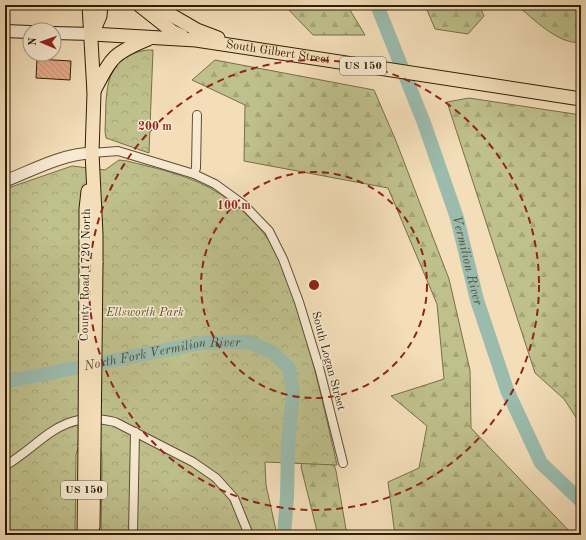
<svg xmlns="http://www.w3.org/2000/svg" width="586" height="540" font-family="'Old Standard TT',serif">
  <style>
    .forest { fill: url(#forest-firs); stroke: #776f48 }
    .park { fill: url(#park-crowns); stroke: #776f48 }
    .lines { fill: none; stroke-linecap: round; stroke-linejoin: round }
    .river { stroke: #9bbcad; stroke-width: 14 }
    .building { fill: url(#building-back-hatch); stroke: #2f1e05 }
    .minor-casing { stroke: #604e32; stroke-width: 10 }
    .tertiary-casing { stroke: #604e32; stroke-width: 13 }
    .secondary-casing { stroke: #2f1e05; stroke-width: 14 }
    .primary-casing { stroke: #2f1e05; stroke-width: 15 }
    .minor { stroke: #f7ead2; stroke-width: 8 }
    .tertiary { stroke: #f7ead2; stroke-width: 11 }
    .secondary { stroke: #f7ead2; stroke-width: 12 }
    .primary { stroke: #f3deb9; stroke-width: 13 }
    .primary-bridge-casing { stroke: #2f1e05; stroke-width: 15; stroke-linecap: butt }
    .primary-bridge { stroke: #f3deb9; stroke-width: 13 }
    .ring { fill: none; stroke: #8f2418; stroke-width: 2; stroke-dasharray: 7 5 }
    .labels { text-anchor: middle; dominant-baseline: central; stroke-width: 3; stroke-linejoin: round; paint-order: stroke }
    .shield { fill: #f7ead2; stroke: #6b5b42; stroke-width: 1 }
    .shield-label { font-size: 11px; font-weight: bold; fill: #2f1e05 }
    .street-label { font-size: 12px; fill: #2f1e05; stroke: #f7ead2 }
    .park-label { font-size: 12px; font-style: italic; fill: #5a4f2e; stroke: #f7ead2 }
    .water-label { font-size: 13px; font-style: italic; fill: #4f4d37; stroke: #f7ead2 }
    .centre { fill: #8f2418; stroke: #f7ead2; stroke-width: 2 }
    .ring-label { font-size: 12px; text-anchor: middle; font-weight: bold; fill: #8f2418; stroke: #f7ead2; stroke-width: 3; stroke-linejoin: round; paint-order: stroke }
  </style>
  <defs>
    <pattern id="forest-firs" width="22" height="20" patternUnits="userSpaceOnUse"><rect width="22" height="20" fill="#bfc08c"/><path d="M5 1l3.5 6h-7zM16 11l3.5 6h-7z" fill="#a4a577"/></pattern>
    <pattern id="park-crowns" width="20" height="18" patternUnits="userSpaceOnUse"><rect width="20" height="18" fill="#bfc08c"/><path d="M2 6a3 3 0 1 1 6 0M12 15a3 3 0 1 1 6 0" fill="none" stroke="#a4a577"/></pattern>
    <pattern id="building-back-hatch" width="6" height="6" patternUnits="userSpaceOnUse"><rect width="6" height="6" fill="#e6a888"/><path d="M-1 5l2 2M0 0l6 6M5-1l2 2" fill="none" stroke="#c69074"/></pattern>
  </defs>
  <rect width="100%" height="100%" fill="#f3deb9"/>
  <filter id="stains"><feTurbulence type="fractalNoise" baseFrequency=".005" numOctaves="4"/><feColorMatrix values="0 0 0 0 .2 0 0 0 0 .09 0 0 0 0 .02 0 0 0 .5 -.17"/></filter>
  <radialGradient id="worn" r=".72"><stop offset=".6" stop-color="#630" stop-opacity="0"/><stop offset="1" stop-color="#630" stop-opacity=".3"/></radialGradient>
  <!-- forest -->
  <g class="forest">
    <path d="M284,5H347L365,35H313Z"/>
    <path d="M425,5H479L484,16L468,34L435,29Z"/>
    <path d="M517,5H581V42C560,46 532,18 517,5Z"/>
    <path d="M215,60L374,90L396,141L449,279L470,370L471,428L573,535H395L388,482L419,468L427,426L391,396L444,379L437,304L388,188L244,161L245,105L192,80Z"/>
    <path d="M469,98L581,115V425L564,399L535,373L447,102Z"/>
    <path d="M315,394L336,471L347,535H318L301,467Z"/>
  </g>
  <!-- park -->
  <g class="park">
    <path d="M147,50H153L149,153L106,138L105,131C107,94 101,57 147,50Z"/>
    <path d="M119,160L127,161C155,168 184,174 210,188C233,200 258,223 272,245C285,267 293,293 300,318C315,366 326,416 337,465L265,462L266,485L277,535H101L102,459L100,445H79L76,455L75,535H5V189L72,166L105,170Z"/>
  </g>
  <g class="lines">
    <!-- river -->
    <g class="river">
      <path id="s1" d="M377,5L424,123L457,218L477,300L507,390L541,463L581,501"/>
      <path id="s2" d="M5,382L201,343L248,342L272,352L289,368L293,393L288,445L287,497L284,535"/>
    </g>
  </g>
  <!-- building -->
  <path class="building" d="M37,59L71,61L70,80L36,78Z"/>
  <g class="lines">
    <!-- minor casing -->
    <g class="minor-casing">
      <g id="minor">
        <path d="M92,153L118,151L194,174L215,184L244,205L269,231L283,259L299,302L320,371L343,463"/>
        <path d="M194,174L196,168L197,115"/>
        <path d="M5,466C46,441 60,409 115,422L193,462L216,478L234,498L249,535"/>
        <path d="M133,535L135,432"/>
      </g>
    </g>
    <!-- tertiary casing -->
    <g class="tertiary-casing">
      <path id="tertiary" d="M5,181C33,170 62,154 92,153"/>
    </g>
    <!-- secondary casing -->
    <g class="secondary-casing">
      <g id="secondary">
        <path d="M5,31L30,32"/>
        <path d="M54,33L92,34"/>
      </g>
    </g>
    <!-- primary casing -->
    <g class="primary-casing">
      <g id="primary">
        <path d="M89,5L94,93L92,153L96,234V263"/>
        <path d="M139,5L173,32L182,36"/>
        <path d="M154,5L197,30L218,38"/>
        <path id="s3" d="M92,34L196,40L581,99"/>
        <path d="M92,34L100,16L101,5"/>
        <path d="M94,91C112,57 112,54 148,39"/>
        <path d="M86,263V209L88,191"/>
        <path d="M93,527L94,445"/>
        <path d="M84,535L85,445"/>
      </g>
    </g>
    <!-- minor -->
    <use href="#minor" class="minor"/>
    <!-- tertiary -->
    <use href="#tertiary" class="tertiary"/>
    <!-- secondary -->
    <use href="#secondary" class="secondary"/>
    <!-- primary -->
    <use href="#primary" class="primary"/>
    <!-- primary-bridge casing -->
    <g class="primary-bridge-casing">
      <g id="primary-bridge">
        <path d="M85,445L86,263"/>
        <path d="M94,445L96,263"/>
      </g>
    </g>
    <!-- primary-bridge -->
    <use href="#primary-bridge" class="primary-bridge"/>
  </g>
  <!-- distance rings -->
  <g class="ring">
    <circle cx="314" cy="285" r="113"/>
    <circle cx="314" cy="285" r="225"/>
  </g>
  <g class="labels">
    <!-- shield labels -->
    <g class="shield">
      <rect x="340" y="57" width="46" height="18" rx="3"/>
      <rect x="61" y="481" width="46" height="18" rx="3"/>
    </g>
    <g class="shield-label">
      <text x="363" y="66">US 150</text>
      <text x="84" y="490">US 150</text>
    </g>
    <!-- street labels -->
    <g class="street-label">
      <text stroke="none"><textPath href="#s3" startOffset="187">South Gilbert Street</textPath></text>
      <text transform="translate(86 275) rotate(-89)">County Road 1720 North</text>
      <text transform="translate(328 361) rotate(75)">South Logan Street</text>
    </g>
    <!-- park labels -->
    <g class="park-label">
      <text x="145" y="313">Ellsworth Park</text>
    </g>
    <!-- water labels -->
    <g class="water-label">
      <text stroke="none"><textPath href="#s1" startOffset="271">Vermilion River</textPath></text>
      <text stroke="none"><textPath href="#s2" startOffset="160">North Fork Vermilion River</textPath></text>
    </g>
  </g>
  <circle cx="314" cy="285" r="6" class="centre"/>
  <g class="ring-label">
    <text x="155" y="130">200 m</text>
    <text x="234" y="209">100 m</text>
  </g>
  <!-- margin -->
  <rect width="586" height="540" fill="none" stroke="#f3deb9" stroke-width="20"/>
  <rect x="6" y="6" width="574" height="528" fill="none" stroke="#2f1e05" stroke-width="2"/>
  <rect x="10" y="10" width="566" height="520" fill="none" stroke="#2f1e05"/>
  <!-- north arrow -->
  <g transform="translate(42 42) rotate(272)"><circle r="19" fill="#f7ead2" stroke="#a79880"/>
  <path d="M0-3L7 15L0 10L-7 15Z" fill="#8f2418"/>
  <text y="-6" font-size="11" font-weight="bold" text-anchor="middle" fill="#2f1e05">N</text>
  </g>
  <rect width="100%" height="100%" filter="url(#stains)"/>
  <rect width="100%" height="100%" fill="url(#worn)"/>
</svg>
